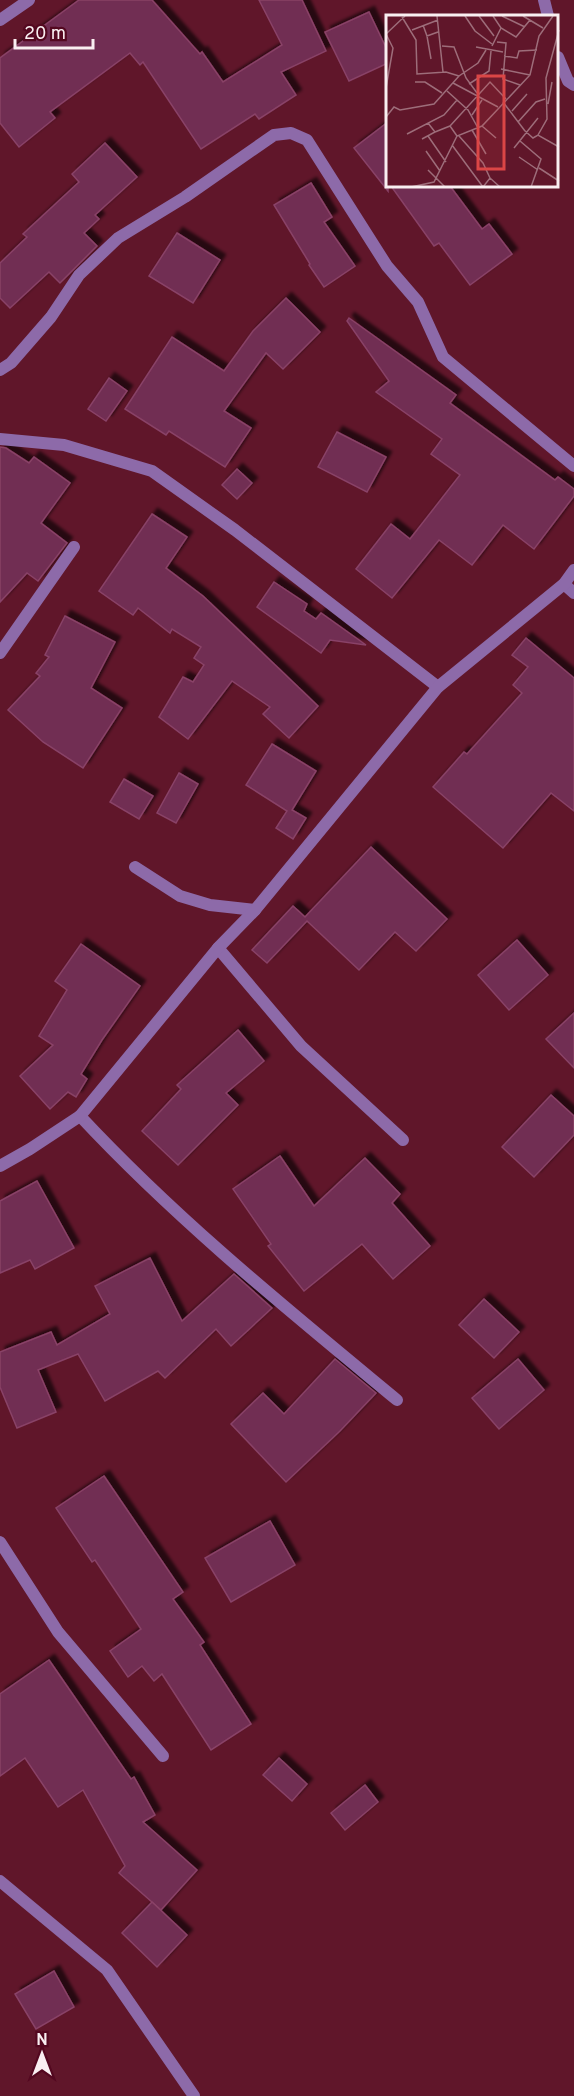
<svg xmlns="http://www.w3.org/2000/svg" width="574" height="2096" font-family="Overpass,sans-serif">
  <style>
    .building { fill: #712d52; stroke: #894267; stroke-width: 1.5; filter: url(#shadow) }
    .lines { fill: none; stroke-linecap: round; stroke-linejoin: round }
    .street { stroke: #8d6aa9; stroke-width: 12 }
    .inset-road { fill: none; stroke: #9d6d7a; stroke-width: 1.5 }
    .view { fill: #db4646; fill-opacity: 0.15; stroke: #db4646; stroke-width: 3 }
    .inset-edge { fill: none; stroke: #f9eff1; stroke-width: 3 }
  </style>
  <defs>
    <filter id="shadow"><feDropShadow dx="5.5" dy="-5.5" stdDeviation="1.5" flood-color="#0009"/></filter>
  </defs>
  <rect width="100%" height="100%" fill="#60162a"/>
  <!-- building -->
  <g class="building">
    <path d="M79,0H152L200,54L202,52L223,82L282,45L259,0H302L326,51L281,72L296,95L259,119L255,114L201,149L143,62L140,65L130,53L50,112L55,118L19,147L0,123V58Z"/>
    <path d="M369,12L388,52V63L349,81L325,32Z"/>
    <path d="M388,122V191L354,148Z"/>
    <path d="M105,143L137,177L95,215L99,219L84,233L97,246L60,283L49,272L10,308L0,298V263L27,237L23,234L79,182L72,174Z"/>
    <path d="M311,183L332,217L324,222L355,266L324,287L309,265L310,264L274,205Z"/>
    <path d="M391,186H450L482,229L489,224L512,254L470,285L439,243L434,246Z"/>
    <path d="M177,233L220,260L193,303L149,276Z"/>
    <path d="M286,298L320,332L283,369L266,353L224,411L251,428L225,467L169,431L166,435L125,409L172,337L224,371L253,331Z"/>
    <path d="M349,318L456,395L450,403L555,480L558,477L574,489V496L534,549L503,525L472,565L439,540L392,598L356,569L391,524L410,539L460,475L431,454L442,439L376,392L389,381L347,321Z"/>
    <path d="M109,378L127,391L106,421L88,409Z"/>
    <path d="M337,432L386,457L367,492L318,467Z"/>
    <path d="M0,447L6,448L29,463L34,457L70,483L41,523L67,543L38,581L27,573L0,602Z"/>
    <path d="M237,469L252,483L237,499L222,485Z"/>
    <path d="M152,514L187,537L166,568L203,596L318,706L289,738L263,714L270,707L232,681L188,739L159,717L183,677L193,682L204,665L194,658L201,647L172,629L170,633L138,608L133,615L99,591Z"/>
    <path d="M274,582L307,604L304,611L316,619L321,613L366,645L330,640L321,653L257,607Z"/>
    <path d="M65,616L115,642L91,688L122,708L83,768L43,742L8,710L40,676L36,673L49,657L45,655Z"/>
    <path d="M526,638L574,678V811L551,793L503,848L433,787L464,752L467,754L522,693L513,685L528,667L512,655Z"/>
    <path d="M272,744L316,771L292,810L306,818L293,839L276,828L287,811L246,785Z"/>
    <path d="M179,773L198,784L176,823L157,813Z"/>
    <path d="M124,779L153,796L139,819L110,802Z"/>
    <path d="M371,847L447,919L416,951L395,932L359,970L307,921L267,963L252,950L293,906L305,917Z"/>
    <path d="M517,940L548,975L509,1010L478,975Z"/>
    <path d="M81,944L140,986L102,1040L81,1074L87,1079L76,1097L68,1092L50,1109L20,1076L53,1045L39,1036L67,990L55,981Z"/>
    <path d="M574,1013V1068L546,1039Z"/>
    <path d="M238,1030L264,1061L226,1093L238,1105L178,1165L142,1131L181,1089L177,1085Z"/>
    <path d="M551,1095L574,1116V1135L534,1177L502,1147Z"/>
    <path d="M280,1156L314,1206L365,1158L400,1194L392,1203L430,1246L393,1279L362,1244L304,1291L268,1246L271,1244L233,1189Z"/>
    <path d="M37,1181L74,1248L35,1269L30,1260L0,1273V1201Z"/>
    <path d="M150,1258L182,1321L234,1274L272,1308L231,1346L216,1329L165,1378L158,1371L105,1401L78,1354L38,1370L56,1412L17,1428L0,1387V1352L51,1332L57,1345L110,1314L95,1286Z"/>
    <path d="M484,1299L519,1332L494,1358L459,1325Z"/>
    <path d="M335,1359L376,1393L340,1431L286,1482L231,1424L263,1393L284,1414Z"/>
    <path d="M518,1359L544,1390L499,1429L472,1398Z"/>
    <path d="M104,1476L183,1592L173,1599L204,1642L200,1645L251,1724L211,1750L162,1674L154,1681L142,1666L128,1677L110,1651L141,1629L95,1560L92,1562L56,1508Z"/>
    <path d="M270,1521L295,1565L231,1602L205,1558Z"/>
    <path d="M49,1660L131,1779L134,1777L155,1815L143,1822L197,1870L161,1910L119,1873L125,1866L83,1790L58,1807L25,1758L0,1776V1694Z"/>
    <path d="M279,1758L307,1784L292,1801L263,1775Z"/>
    <path d="M365,1785L378,1802L345,1830L331,1813Z"/>
    <path d="M152,1902L187,1935L157,1967L122,1933Z"/>
    <path d="M54,1971L74,2007L36,2029L15,1994Z"/>
  </g>
  <g class="lines">
    <!-- street -->
    <g class="street">
      <path d="M544,0L548,16"/>
      <path d="M0,20L29,0"/>
      <path d="M558,57L568,81L574,85"/>
      <path d="M0,370L11,363L51,317L79,275L118,238L185,197L274,135L291,133L307,140L387,266L418,302L443,357L574,466"/>
      <path d="M0,439L64,445L152,471L235,530L438,687"/>
      <path d="M564,584L574,593"/>
      <path d="M0,653L74,547"/>
      <path d="M135,867L180,896L210,905L255,910"/>
      <path d="M218,948L301,1046L403,1140"/>
      <path d="M80,1116C177,1220 287,1309 397,1400"/>
      <path d="M0,1166L30,1149L80,1116L218,948L255,910L438,687L564,584L574,570"/>
      <path d="M0,1542L58,1632L163,1756"/>
      <path d="M0,1881L107,1970L194,2096"/>
    </g>
  </g>
  <!-- overview -->
  <g transform="translate(386 15)">
    <rect width="172" height="172" fill="#60162a"/>
    <path class="inset-road" d="M51,1L57,57M79,1L89,16L106,29M93,1L108,21M107,1L115,13L130,22L144,5M116,1L139,12M137,1L157,13M16,2L30,25L31,59L60,57L73,61M37,10L41,21L52,17M26,15L52,5M0,19L19,1M41,21L45,44M111,27L120,28L117,64L134,70M56,31L68,32L80,63L91,78M106,31L115,13M90,32L117,37M118,41L131,43L133,36L151,35M115,54L144,60M29,67H39L56,78M67,68L112,92M83,69L103,56L105,36M0,73L7,33L0,19M61,76L82,95L92,113M117,87L139,116M162,89L166,67M126,96L141,79M86,100L96,85M0,102L8,92L14,95L48,89L73,61L92,48L100,35M132,107L150,87L159,84M64,111L104,67L120,84M96,111L110,123M86,115L100,139M138,115L147,123L152,120L173,132M49,117L64,111L71,121M21,119L58,100L71,85M152,120L161,104L160,63L173,15M42,121L60,147M73,121L97,148L104,163M36,124L49,117L42,108M134,126L155,144L145,172M66,130L97,172M128,133L152,103M40,136L54,156M133,142L152,155M153,153L173,166M42,155L59,172M25,172L48,167L71,121L96,111L144,60L153,21L167,1M97,172L104,163L114,172"/>
    <path class="view" d="M92,61H118V154H92Z"/>
    <rect width="172" height="172" class="inset-edge"/>
  </g>
  <!-- north arrow -->
  <g transform="translate(42 2054)" stroke="#530820" stroke-width="4.5" paint-order="stroke">
  <path d="M0-4.5L10 22L0 15L-10 22Z" fill="#f9eff1"/>
  <text y="-9" font-size="16" font-weight="bold" text-anchor="middle" fill="#f9eff1">N</text>
  </g>
  <!-- scale -->
  <path d="M15 39v9h78v-9" fill="none" stroke="#f9eff1" stroke-width="3"/>
  <text x="24" y="39" font-size="18" fill="#f9eff1" stroke="#530820" stroke-width="4.5" paint-order="stroke">20 m</text>
</svg>
